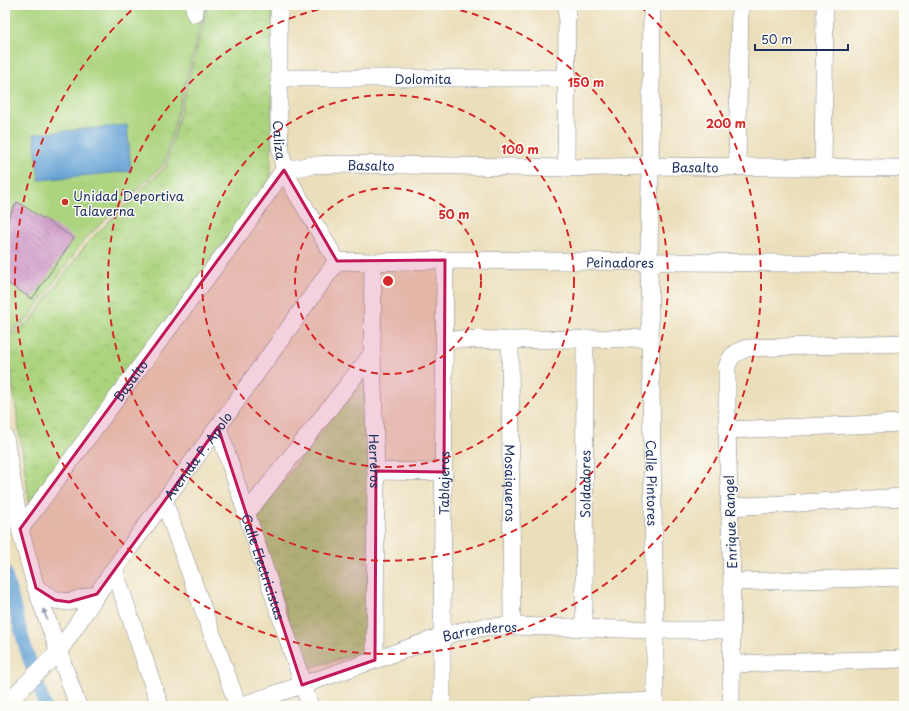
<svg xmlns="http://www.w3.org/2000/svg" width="909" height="711" font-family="'Playpen Sans',sans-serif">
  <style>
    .park { fill: url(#park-crowns); stroke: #64826e }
    .pitch { fill: #acd47f; stroke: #64826e }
    .water { fill: #63a1d4; stroke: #3f6899 }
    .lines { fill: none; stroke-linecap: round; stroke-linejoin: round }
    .canal { stroke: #63a1d4; stroke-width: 13 }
    .building { fill: url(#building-back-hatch) }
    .minor-casing { stroke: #83868c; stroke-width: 18 }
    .minor { stroke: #fff; stroke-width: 17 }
    .oneway { fill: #8d97ae }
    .marked { fill: #c2185b; fill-opacity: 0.2; stroke: #c2185b; stroke-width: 3; stroke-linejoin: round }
    .ring { fill: none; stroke: #d62828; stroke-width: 2; stroke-dasharray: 7 5 }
    .poi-dot { fill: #c8321e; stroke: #fdfcf7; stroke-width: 1.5 }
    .labels { text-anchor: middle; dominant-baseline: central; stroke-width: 3; stroke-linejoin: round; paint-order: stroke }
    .street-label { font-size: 13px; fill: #1b2f5e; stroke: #fdfcf7 }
    .poi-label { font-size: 13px; fill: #1b2f5e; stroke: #fdfcf7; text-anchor: start }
    .centre { fill: #d62828; stroke: #fdfcf7; stroke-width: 2 }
    .ring-label { font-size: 12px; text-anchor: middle; font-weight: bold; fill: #d62828; stroke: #fdfcf7; stroke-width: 3; stroke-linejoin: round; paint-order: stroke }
  </style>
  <defs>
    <pattern id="park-crowns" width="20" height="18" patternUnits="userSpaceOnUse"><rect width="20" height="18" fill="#acd47f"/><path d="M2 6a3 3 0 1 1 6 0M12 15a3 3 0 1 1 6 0" fill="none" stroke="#93b670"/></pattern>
    <pattern id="building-back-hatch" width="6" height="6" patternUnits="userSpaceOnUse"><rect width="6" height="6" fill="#cf96c8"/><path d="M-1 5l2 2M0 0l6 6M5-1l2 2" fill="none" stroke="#a77ba6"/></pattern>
  </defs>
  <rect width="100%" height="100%" fill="#fdfcf7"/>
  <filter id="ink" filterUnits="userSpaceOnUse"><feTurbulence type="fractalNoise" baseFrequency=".025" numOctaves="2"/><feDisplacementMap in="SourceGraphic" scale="8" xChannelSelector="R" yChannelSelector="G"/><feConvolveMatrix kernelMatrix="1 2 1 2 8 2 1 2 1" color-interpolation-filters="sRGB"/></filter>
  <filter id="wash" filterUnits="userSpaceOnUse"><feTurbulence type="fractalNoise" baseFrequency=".012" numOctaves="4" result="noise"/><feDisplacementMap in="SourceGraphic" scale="16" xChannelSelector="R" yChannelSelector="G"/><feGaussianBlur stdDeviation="0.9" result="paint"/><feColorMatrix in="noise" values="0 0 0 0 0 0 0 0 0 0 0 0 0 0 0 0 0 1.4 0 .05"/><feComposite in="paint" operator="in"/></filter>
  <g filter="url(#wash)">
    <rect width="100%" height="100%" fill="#ebdeba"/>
    <!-- park -->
    <g class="park">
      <path d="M208,5H273L271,179L30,506L6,338L31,320L88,242L166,166Z"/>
      <path d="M369,371L367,651L305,669L255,517Z"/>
    </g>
    <!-- pitch -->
    <path class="pitch" d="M5,5H206L164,164L85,239L28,319L5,335Z"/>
    <!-- water -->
    <path class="water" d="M127,125L131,171L39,180L34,134Z"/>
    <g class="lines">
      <!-- canal -->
      <path class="canal" d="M5,572L26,650L45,706"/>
    </g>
    <g id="blocks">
      <!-- building -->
      <path class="building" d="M17,202L74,238L32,299L5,281V223Z"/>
    </g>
  </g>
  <g filter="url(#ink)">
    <use href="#blocks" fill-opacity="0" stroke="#83868c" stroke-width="1"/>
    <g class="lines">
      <!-- minor casing -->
      <g class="minor-casing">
        <g id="minor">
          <path d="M194,5L195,14"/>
          <path id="s1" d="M279,5V124L280,145L284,170L297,194L337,261"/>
          <path id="s2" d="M652,5L649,261L655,630V706"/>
          <path id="s3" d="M279,78H567"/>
          <path d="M737,166L740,5"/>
          <path d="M823,167L825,5"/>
          <path d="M566,168L567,5"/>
          <path id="s4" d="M337,261L373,262L445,260L904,264"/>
          <path id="s5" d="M373,262L372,354L376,471L375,660"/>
          <path d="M445,339L510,340L650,338"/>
          <path id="s6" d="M510,340L512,626"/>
          <path id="s7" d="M218,427L310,706"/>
          <path d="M727,430L904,423"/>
          <path d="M5,437L20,529L36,588L78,706"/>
          <path d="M376,471L444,472"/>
          <path d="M164,501L238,706"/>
          <path d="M729,507L904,497"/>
          <path d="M246,514L372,354"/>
          <path id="s8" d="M20,529C92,431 164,334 237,237C253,215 268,192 284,170L313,165L342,164L566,168L650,166L904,168"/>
          <path d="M114,569L160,706"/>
          <path d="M732,582L904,577"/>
          <path d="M36,588L55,600L69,602L97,594"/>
          <path id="s9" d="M584,628L585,339"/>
          <path d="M731,664L904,659"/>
          <path id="s10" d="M10,706L15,695L59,651L114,569L218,427L337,261"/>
          <path id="s11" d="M240,706L375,660L442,636L467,630L485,627L512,626L655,630H731"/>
          <path id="s12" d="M442,706V636L445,260"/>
          <path d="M536,706L655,701"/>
          <path d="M731,706L732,582L727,430V367C731,354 735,353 747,348L904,343"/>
        </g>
      </g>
      <!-- minor -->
      <use href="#minor" class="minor"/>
    </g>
    <!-- one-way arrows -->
    <defs><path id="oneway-solid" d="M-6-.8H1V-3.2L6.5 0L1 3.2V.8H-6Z"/></defs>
    <use class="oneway" href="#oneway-solid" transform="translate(45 614) rotate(-110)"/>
  </g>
  <!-- marked area -->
  <path class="marked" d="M284,170L337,261L445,260L444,472L376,471L375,660L302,685L218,427L97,594L69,602L55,600L36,588L20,529Z"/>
  <!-- distance rings -->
  <g class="ring">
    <circle cx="388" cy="281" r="93"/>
    <circle cx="388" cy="281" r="186"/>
    <path d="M437 5A280 280 0 1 1 339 5"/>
    <path d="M640 6A373 373 0 1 1 136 6"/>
  </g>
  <!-- markers -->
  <circle class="poi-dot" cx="65" cy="202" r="4"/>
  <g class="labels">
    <!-- street labels -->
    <g class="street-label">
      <text stroke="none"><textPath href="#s3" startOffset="144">Dolomita</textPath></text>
      <text stroke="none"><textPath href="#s1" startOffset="135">Caliza</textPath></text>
      <text stroke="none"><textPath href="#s8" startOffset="533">Basalto</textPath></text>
      <text stroke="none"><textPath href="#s8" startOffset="857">Basalto</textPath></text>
      <text stroke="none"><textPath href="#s4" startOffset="283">Peinadores</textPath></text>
      <text stroke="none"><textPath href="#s8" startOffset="185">Basalto</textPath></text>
      <text stroke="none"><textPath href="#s10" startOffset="314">Avenida P. Apolo</textPath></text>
      <text stroke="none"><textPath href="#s5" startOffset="199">Herreros</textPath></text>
      <text stroke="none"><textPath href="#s12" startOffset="223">Tablajeros</textPath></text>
      <text stroke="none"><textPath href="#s6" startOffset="143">Mosaiqueros</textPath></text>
      <text stroke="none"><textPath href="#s2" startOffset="478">Calle Pintores</textPath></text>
      <text stroke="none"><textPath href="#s9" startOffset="144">Soldadores</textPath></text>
      <text transform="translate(730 522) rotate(-92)">Enrique Rangel</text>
      <text stroke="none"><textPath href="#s7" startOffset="147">Calle Electricistas</textPath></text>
      <text stroke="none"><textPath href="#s11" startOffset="252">Barrenderos</textPath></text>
    </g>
    <!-- poi labels -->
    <g class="poi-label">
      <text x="73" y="195">Unidad Deportiva<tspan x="73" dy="15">Talaverna</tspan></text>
    </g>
  </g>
  <circle cx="388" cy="281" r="6" class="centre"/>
  <g class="ring-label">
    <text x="586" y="87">150 m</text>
    <text x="726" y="128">200 m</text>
    <text x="520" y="154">100 m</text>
    <text x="454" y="219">50 m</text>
  </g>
  <!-- margin -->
  <rect width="909" height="711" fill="none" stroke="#fdfcf7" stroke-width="20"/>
  <!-- scale -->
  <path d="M755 44v6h93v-6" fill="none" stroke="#1b2f5e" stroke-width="2"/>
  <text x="761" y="44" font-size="12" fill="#1b2f5e" stroke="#fdfcf7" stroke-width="3" paint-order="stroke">50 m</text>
</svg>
